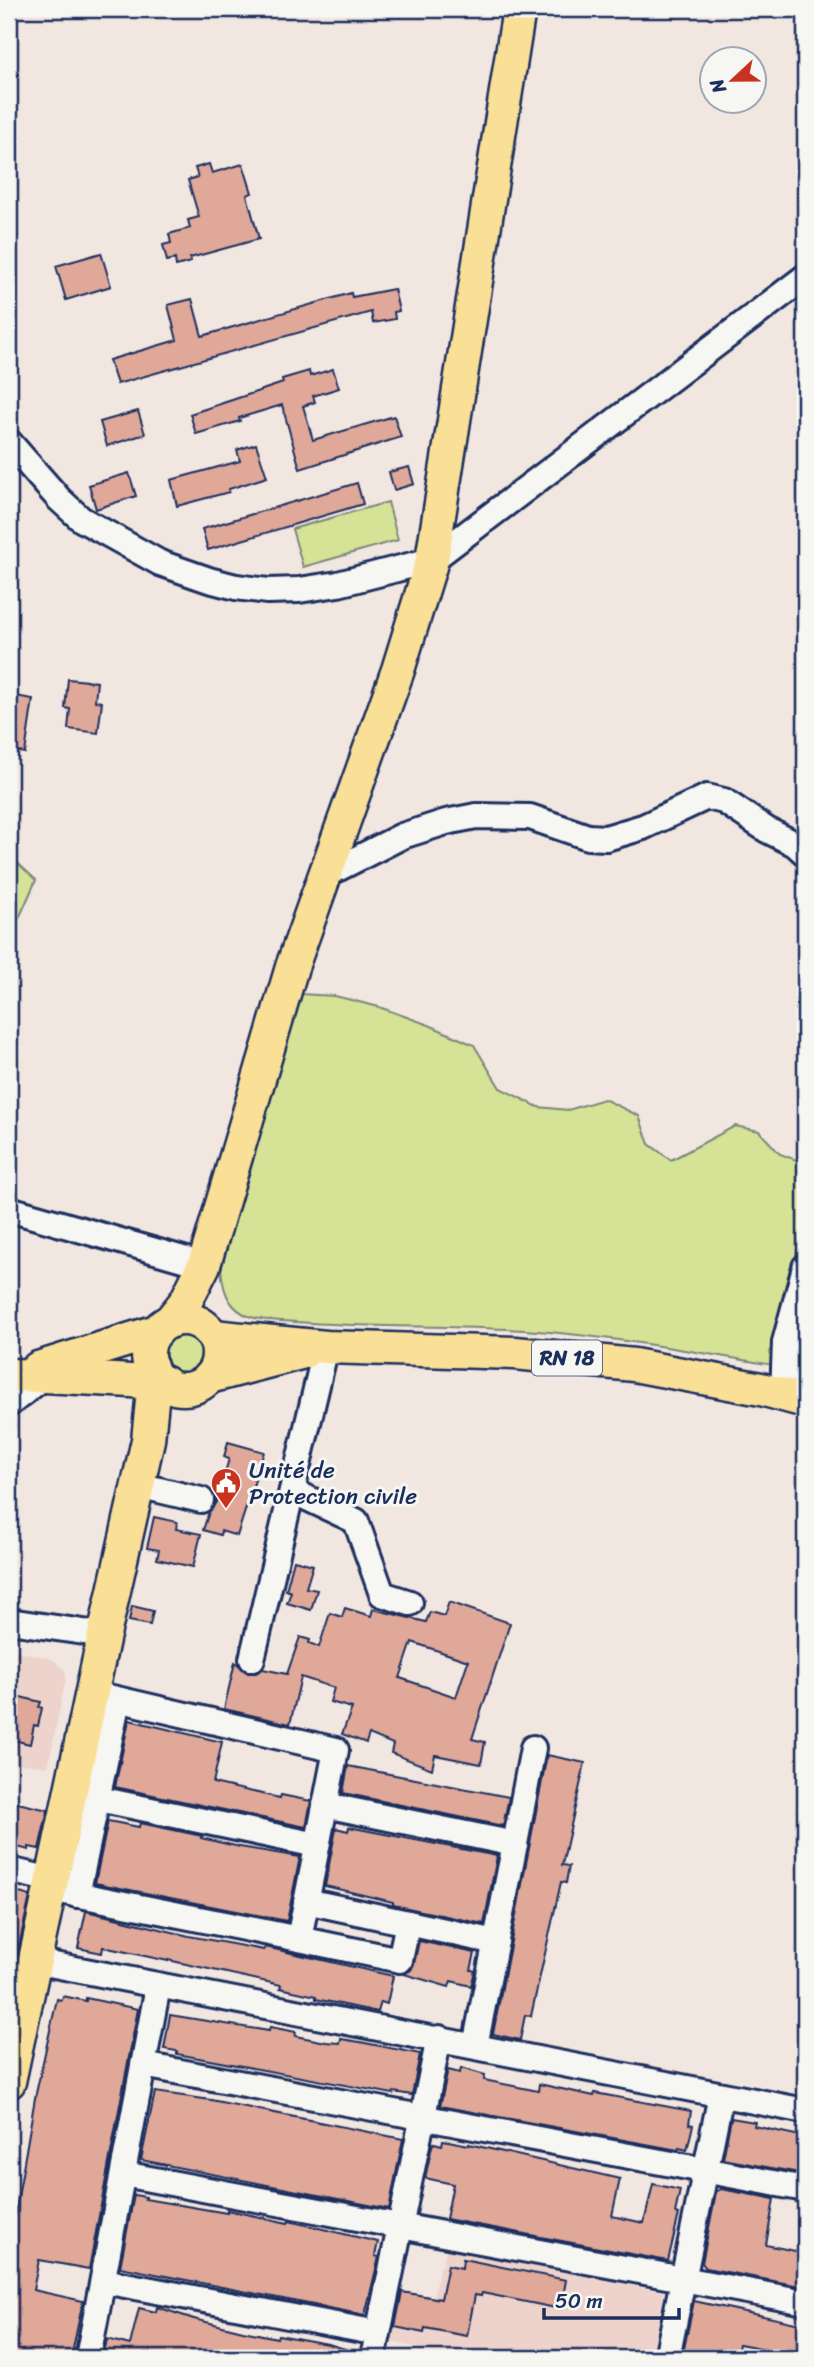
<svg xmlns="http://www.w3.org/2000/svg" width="814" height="2367" font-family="Sriracha,sans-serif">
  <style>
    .built { fill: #edd3cb }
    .green { fill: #d6e295; stroke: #78887a; stroke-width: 2 }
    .building { fill: #e0a899; stroke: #1b2f5e; stroke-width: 2; fill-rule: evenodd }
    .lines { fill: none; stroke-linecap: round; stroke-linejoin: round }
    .minor-casing { stroke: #1b2f5e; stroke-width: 30 }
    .major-casing { stroke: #1b2f5e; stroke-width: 37 }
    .minor { stroke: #f6f6f2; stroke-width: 24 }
    .major { stroke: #fadf96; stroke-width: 32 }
    .labels { text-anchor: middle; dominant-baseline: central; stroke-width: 6; stroke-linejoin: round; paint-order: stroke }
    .shield { fill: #f6f6f2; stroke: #5d6b8a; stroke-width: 2 }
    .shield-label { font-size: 21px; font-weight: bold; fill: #1b2f5e }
    .poi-label { font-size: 23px; fill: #1b2f5e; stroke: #f6f6f2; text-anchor: start }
  </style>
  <rect width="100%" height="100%" fill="#f2e6e0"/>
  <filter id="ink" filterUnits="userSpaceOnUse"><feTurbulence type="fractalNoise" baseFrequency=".0143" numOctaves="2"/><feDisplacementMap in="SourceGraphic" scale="14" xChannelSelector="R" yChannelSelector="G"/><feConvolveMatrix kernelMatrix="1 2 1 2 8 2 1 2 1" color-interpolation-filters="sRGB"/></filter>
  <g filter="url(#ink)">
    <!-- built -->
    <g class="built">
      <path d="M9,1649L52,1659L65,1670L66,1678L48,1767L9,1762Z"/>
      <path d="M446,2249L664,2292L652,2358H469L391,2342L394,2320L397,2319L396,2313L398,2299H401L402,2292L433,2297L440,2266H443Z"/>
    </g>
    <!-- green -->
    <g class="green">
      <path d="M388,502L398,540L303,567L292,529Z"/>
      <path d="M9,855L36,880L9,941Z"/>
      <path d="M300,994L335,996L379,1007L429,1025L474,1045L500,1088L538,1107L568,1110L604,1099L639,1116L649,1144L671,1160L735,1126L759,1131L780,1154L805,1163V1214L773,1365C691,1351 609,1336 525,1330C449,1325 372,1328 296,1322C280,1320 259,1322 244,1314C226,1304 223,1287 221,1269Z"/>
      <circle cx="183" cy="1354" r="22"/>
    </g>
    <!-- building -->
    <g class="building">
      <path d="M209,164L212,173L243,164L252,193L247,195L259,239L190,258L191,262L176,266L175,259L167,261L163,245L171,243L169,234L190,228L188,220L199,217L188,180L198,177L195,168Z"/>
      <path d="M101,253L111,286L66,300L56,266Z"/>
      <path d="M394,289L399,311L394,312L395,319L373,323L371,312L117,384L109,360L177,340L168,305L192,299L202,336L351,293L352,297Z"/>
      <path d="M333,369L339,388L313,396L315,402L303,406L313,440L394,416L401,437L300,469L282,405L239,418L240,421L196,434L190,414L283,383L282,379L309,371L310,376Z"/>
      <path d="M138,411L145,434L107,446L100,422Z"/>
      <path d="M256,444L267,477L229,489V492L177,506L171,480L240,461L237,450Z"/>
      <path d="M409,467L414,484L394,490L389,472Z"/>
      <path d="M129,473L136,496L96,509L89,485Z"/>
      <path d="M357,483L363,504L208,550L202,529Z"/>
      <path d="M68,679L97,682L95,701L102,702L98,733L68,729L70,709L65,708Z"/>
      <path d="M9,695L33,699L25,753L9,750L11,714L9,713Z"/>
      <path d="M228,1442L264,1452L237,1536L221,1531L220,1535L203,1530L209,1512L216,1502L229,1459L224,1457Z"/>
      <path d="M154,1517L177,1522L176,1529L201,1534L193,1567L157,1559L159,1550L147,1548Z"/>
      <path d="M294,1560L313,1565L306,1588L317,1590L311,1610L287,1603L291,1592L286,1590Z"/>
      <path d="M449,1602L510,1623L472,1739L485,1742L481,1764L435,1755L432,1769L391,1753L393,1744L369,1734L366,1743L342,1734L352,1708L330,1702L334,1688L301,1677L290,1724L224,1709L235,1662L248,1673H256L263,1669L287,1674L300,1637L310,1640L309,1643L319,1647L330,1613L342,1617L345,1608L371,1616L373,1609L426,1622L430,1612L444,1616ZM412,1642L468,1661L456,1697L400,1678Z"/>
      <path d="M132,1606L153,1611L150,1625L129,1621Z"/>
      <path d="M12,1695L41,1702L39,1707L42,1708L38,1726L34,1725L30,1744L9,1739V1706Z"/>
      <path d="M129,1720L222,1742L213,1783L280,1798L281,1795L311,1801L306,1827L115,1787Z"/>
      <path d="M547,1755L585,1763L562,1865L569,1866L566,1883L561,1882L531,2016L525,2015L520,2040L493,2034Z"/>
      <path d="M348,1766L509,1797L503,1826L343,1793Z"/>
      <path d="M9,1801L48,1810L39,1849L29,1847V1850L9,1845Z"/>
      <path d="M108,1821L139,1827L140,1823L202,1836L201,1838L240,1847L300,1857L287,1921L95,1883Z"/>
      <path d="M349,1827L497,1856L484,1924L393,1905V1902L325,1886L336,1828L348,1831Z"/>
      <path d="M9,1890L30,1896L14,1968L9,1967Z"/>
      <path d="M86,1911L189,1936L264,1950L265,1947L393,1976L387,2004L381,2002L378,2012L316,1999V1996L280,1988L281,1985L168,1960V1961L103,1947L102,1953L78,1948Z"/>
      <path d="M419,1941L475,1953L471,1970L475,1971L471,1986L451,1981L449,1987L404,1974L411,1970L414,1964Z"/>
      <path d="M63,1996L86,2001V1998L138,2009L89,2269L39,2260L33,2290L83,2301L71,2358H9V2250L35,2098L57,1999L62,2000Z"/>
      <path d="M170,2015L269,2031L270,2027L296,2032L295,2036L326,2042L340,2043L341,2039L360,2042L420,2054L412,2095L394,2092L393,2094L177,2054V2051L164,2049Z"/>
      <path d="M461,2068L485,2075L484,2080L538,2091L539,2084L594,2096L595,2093L691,2111L689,2124L693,2125L687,2150L679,2148L678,2150L440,2106L448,2070L460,2073Z"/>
      <path d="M155,2092L211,2100L403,2139L389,2209L141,2160Z"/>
      <path d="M731,2118L755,2122L754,2126L805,2137V2174L723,2159Z"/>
      <path d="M443,2140L469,2145V2144L620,2179L612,2216L644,2223L653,2184L680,2190L675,2213L679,2214L668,2261L446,2219L453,2184L425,2178L432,2146L434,2143L442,2145Z"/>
      <path d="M721,2189L774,2199L766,2245L805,2253V2287L706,2268L702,2263L716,2192Z"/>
      <path d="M134,2195L146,2197L145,2199L227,2213V2210L288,2223L289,2221L378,2242L375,2256L379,2257L365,2315L120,2267Z"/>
      <path d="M463,2259L566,2280L561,2309L482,2293L481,2296L475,2295L467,2336L425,2328L424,2333L395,2327L402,2292L441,2299L448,2265L462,2268Z"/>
      <path d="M694,2301L805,2325V2356L739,2344L736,2358H682Z"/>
      <path d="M157,2307L194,2319L243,2331L277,2338L278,2335L328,2344L359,2353V2358H103L107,2339L130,2345L139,2308L156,2312Z"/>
    </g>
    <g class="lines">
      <!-- minor casing -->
      <g class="minor-casing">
        <g id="minor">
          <path d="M9,442L59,499L81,519L160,563L209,580L236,587L268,591L299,590L338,584L432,560L805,277"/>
          <path d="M325,875L402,836L446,822L476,816L530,817L588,837L606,838L643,827L707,797L724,801L767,830L795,844L805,853"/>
          <path d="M9,1209L204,1265"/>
          <path d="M783,1395L785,1342L805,1267"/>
          <path d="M9,1404L45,1376"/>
          <path d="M138,1485L201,1500"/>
          <path d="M292,1491L356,1521L382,1594L410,1603"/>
          <path d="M9,1621L104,1635"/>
          <path d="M252,1659L326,1347"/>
          <path d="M70,1793L317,1845"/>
          <path d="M325,1805L515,1844L475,2046"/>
          <path d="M515,1844L533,1748"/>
          <path d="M9,1870L52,1880"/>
          <path d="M50,1889L299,1939L336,1750L91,1693"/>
          <path d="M77,1895L118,1700"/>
          <path d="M306,1901L496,1942"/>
          <path d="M299,1939L400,1960L408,1923"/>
          <path d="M34,1961L805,2111"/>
          <path d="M143,2065L805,2189"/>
          <path d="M123,2174L805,2302"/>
          <path d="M104,2281L378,2333"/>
          <path d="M88,2358L158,1986"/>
          <path d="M373,2358L439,2038"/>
          <path d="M667,2358L721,2095"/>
        </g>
      </g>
      <!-- major casing -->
      <g class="major-casing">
        <g id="major">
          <circle cx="183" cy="1354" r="35"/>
          <path d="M170,1321L186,1301L204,1265L292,967L398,670L432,560L519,9"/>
          <path d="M213,1336L326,1347L515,1353L634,1365L761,1389L805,1401"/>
          <path d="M38,1368L157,1331"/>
          <path d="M9,1375L45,1376L165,1383"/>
          <path d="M209,1377L304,1352"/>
          <path d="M9,2082L104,1635L148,1440L154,1382L151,1366"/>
        </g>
      </g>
      <!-- minor -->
      <use href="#minor" class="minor"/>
      <!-- major -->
      <use href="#major" class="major"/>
    </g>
  </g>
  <!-- icons -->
  <defs>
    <g id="civic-pin" transform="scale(1.575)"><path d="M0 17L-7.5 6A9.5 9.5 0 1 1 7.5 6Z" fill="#c8321e" stroke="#f6f6f2"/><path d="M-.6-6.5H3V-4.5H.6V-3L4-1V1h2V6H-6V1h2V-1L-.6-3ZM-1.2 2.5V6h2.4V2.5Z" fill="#fff"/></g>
  </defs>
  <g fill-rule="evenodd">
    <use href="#civic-pin" x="226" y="1483"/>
  </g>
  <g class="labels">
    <!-- shield labels -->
    <rect class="shield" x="532" y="1340.5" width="70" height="35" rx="5"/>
    <g class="shield-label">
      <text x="567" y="1358">RN 18</text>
    </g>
    <!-- poi labels -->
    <g class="poi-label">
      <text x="249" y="1470">Unité de<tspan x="249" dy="26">Protection civile</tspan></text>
    </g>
  </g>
  <!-- margin -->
  <rect width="814" height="2367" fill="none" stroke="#f6f6f2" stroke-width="35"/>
  <rect x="18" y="18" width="779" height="2332" fill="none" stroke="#1b2f5e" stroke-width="2.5" filter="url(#ink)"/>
  <!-- north arrow -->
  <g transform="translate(733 80) rotate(248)"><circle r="33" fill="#f6f6f2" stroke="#9ea6b7" stroke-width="2"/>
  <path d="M0-5L12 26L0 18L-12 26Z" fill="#c8321e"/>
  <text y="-10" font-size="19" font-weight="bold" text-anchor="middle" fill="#1b2f5e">N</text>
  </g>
  <!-- scale -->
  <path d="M544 2308v10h135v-10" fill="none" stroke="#1b2f5e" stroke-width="3.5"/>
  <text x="555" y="2308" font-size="21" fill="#1b2f5e" stroke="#f6f6f2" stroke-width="5" paint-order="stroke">50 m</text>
</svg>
